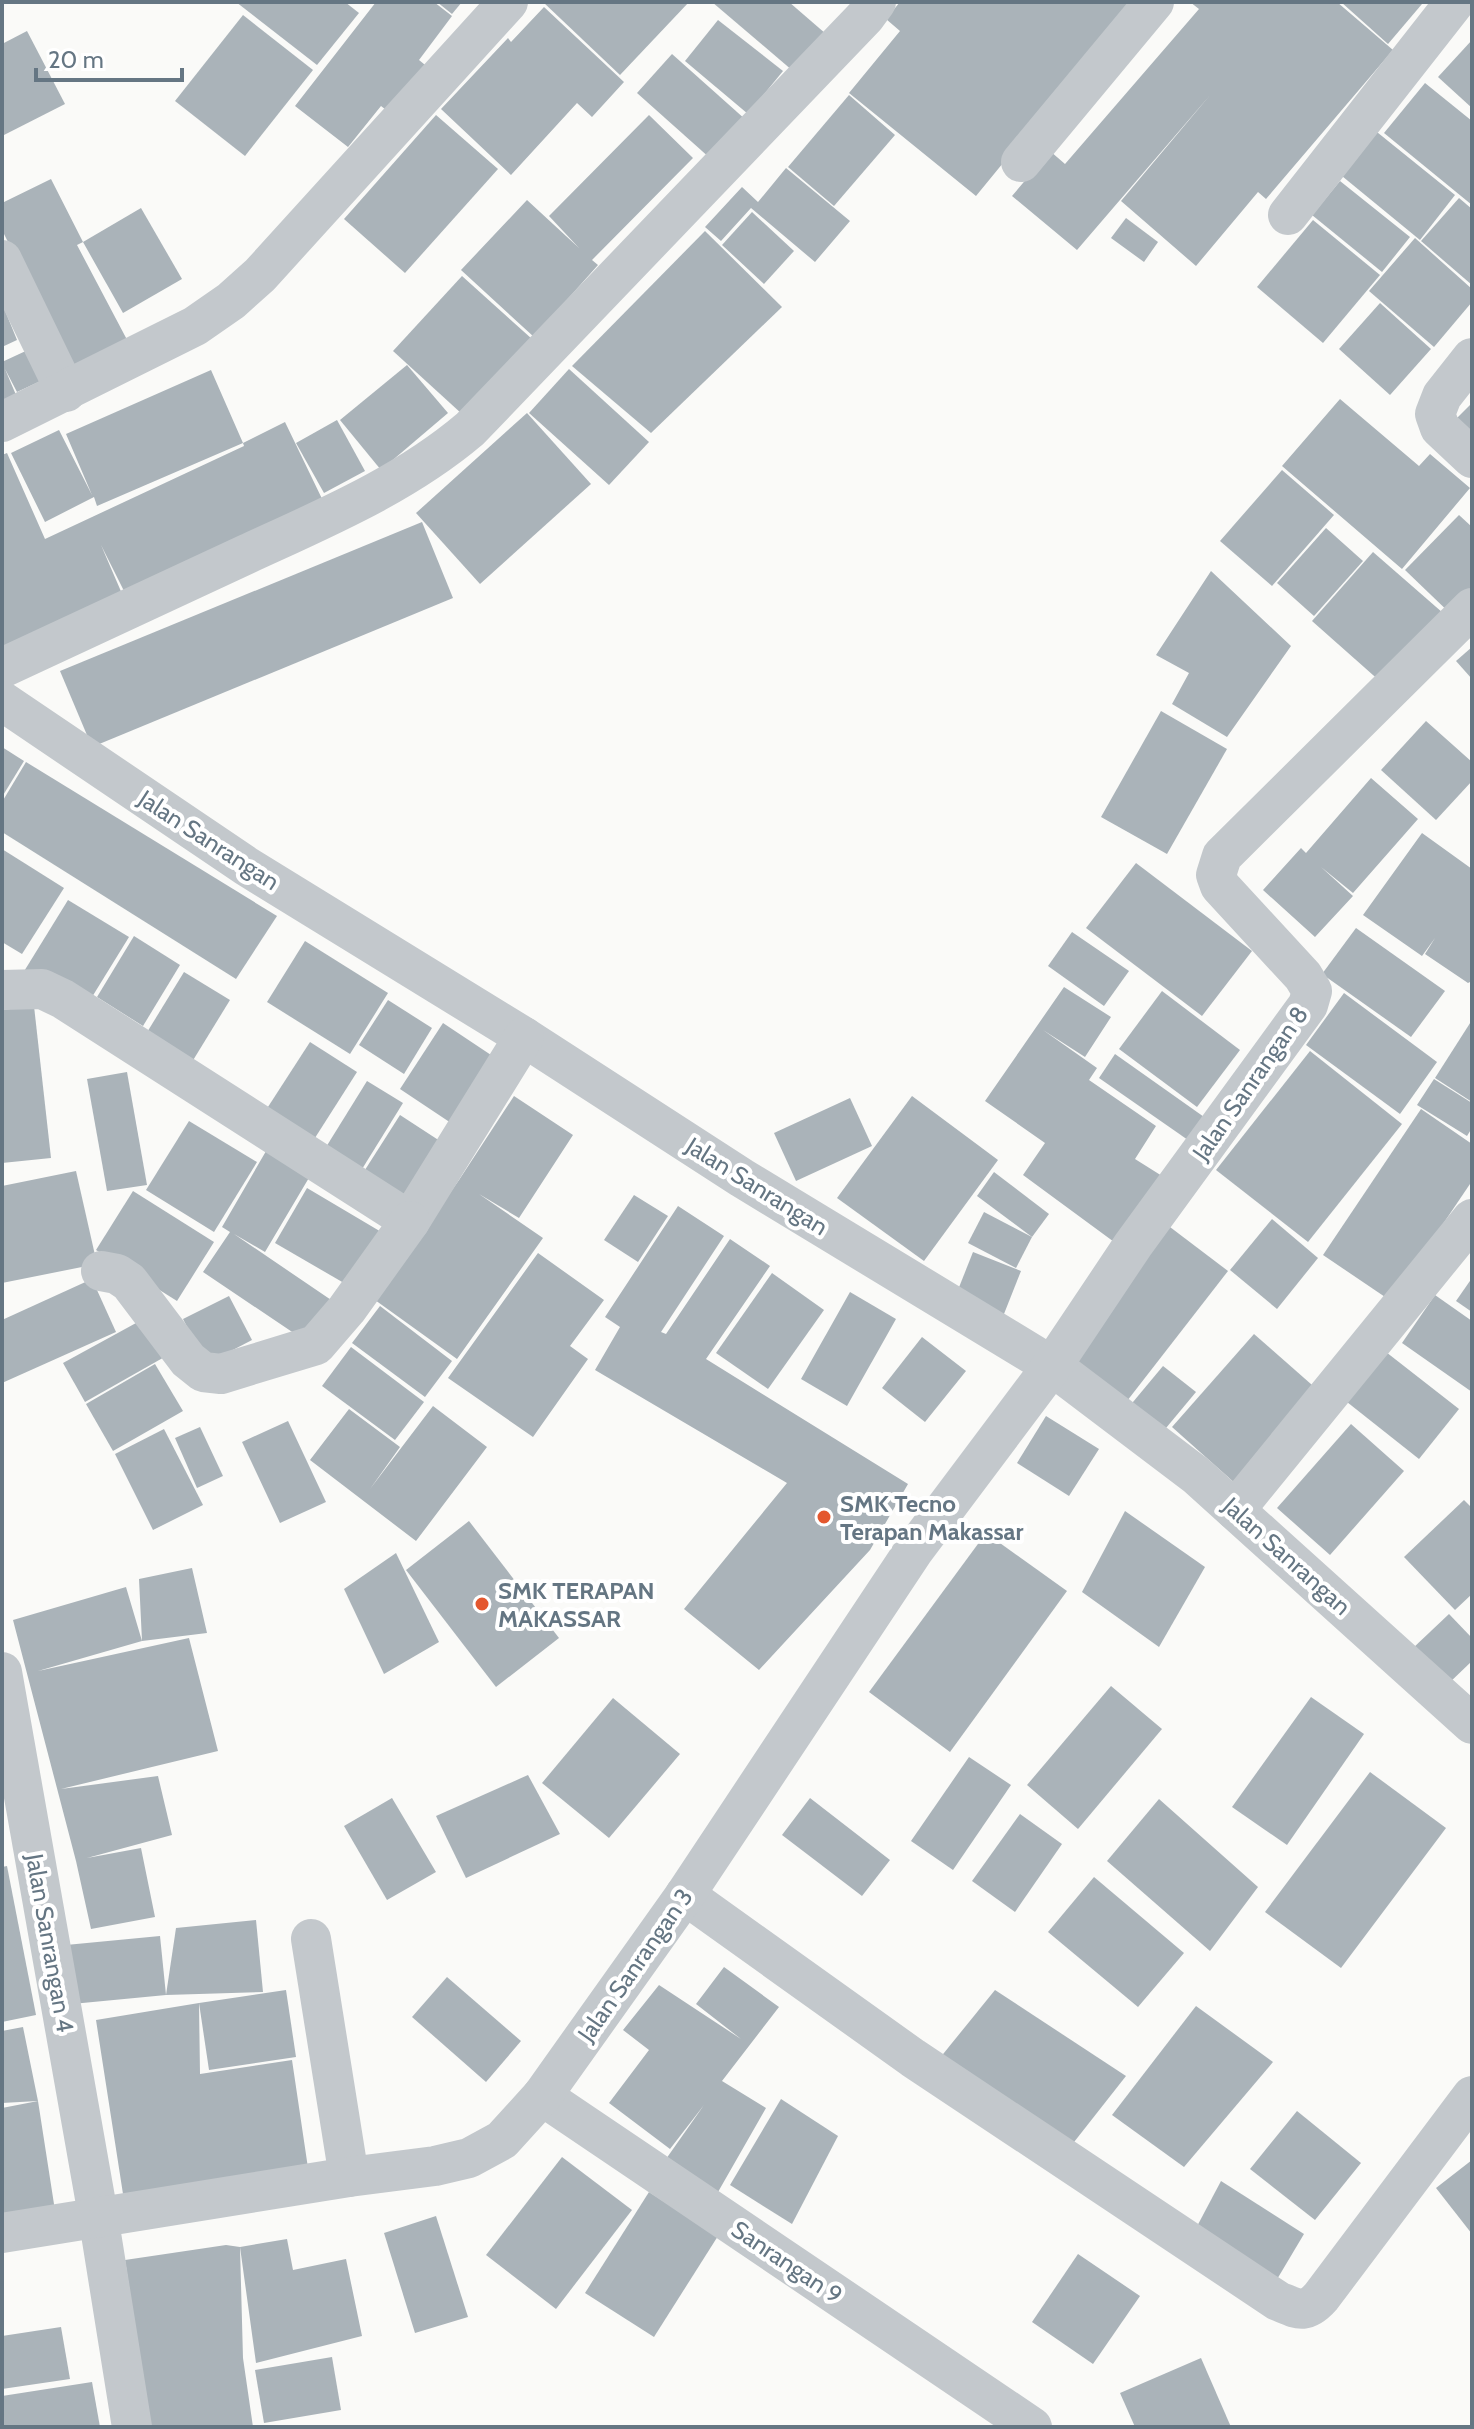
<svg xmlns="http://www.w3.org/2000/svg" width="1474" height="2429" font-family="Cabin,sans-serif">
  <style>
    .building { fill: #aab3b9 }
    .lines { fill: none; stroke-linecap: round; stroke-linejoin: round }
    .minor { stroke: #c3c8cc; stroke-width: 40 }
    .poi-dot { fill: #e4572e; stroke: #fff; stroke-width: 3 }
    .labels { text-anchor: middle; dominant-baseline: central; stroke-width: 8; stroke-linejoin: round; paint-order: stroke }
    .street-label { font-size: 24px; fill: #657683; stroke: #fff }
    .poi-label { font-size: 24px; font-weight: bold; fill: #657683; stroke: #fff; text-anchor: start }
  </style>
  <rect width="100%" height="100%" fill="#fafaf8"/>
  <!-- building -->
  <g class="building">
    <path d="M236,2H345L359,13L317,65Z"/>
    <path d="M376,2H434L452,16L419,60L430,69L394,116L381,106L348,147L295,106Z"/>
    <path d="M437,2H462L452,14Z"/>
    <path d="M543,2H689L620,75Z"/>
    <path d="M712,2H789L826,34L793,71Z"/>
    <path d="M900,2H1135L976,196L849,93L900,31L886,19Z"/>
    <path d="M1190,2H1337L1393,50L1266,199L1258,192L1196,266L1121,201L1211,94L1077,250L1012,196L1050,151L1065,164L1199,9Z"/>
    <path d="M1341,2H1420L1422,4L1388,44Z"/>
    <path d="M544,7L624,82L592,117L577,103L511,175L441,109L508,38L511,42Z"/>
    <path d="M243,15L313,70L245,156L175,101Z"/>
    <path d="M718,20L783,71L748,114L685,61Z"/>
    <path d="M27,31L65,104L2,136V44Z"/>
    <path d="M1472,40V108L1438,77Z"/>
    <path d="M672,54L746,120L711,159L637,93Z"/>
    <path d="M1425,83L1472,121V205L1384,133Z"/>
    <path d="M849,95L895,135L834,206L788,167Z"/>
    <path d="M436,115L498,169L405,273L344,219Z"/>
    <path d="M649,115L693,158L592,260L598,265L534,337L461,270L527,200L579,248L549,216Z"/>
    <path d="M1367,124L1455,195L1420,240L1331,167Z"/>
    <path d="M786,168L850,221L815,262L751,208L721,241L705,227L742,187L758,202Z"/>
    <path d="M51,179L83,242L77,245L134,353L71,386L23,272L2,230V203Z"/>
    <path d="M1340,181L1410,237L1382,272L1312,215Z"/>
    <path d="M1459,198L1472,209V285L1421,241Z"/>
    <path d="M141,208L182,279L123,313L83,242Z"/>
    <path d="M752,212L794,251L764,284L722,245Z"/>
    <path d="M1126,218L1158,242L1144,262L1111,238Z"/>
    <path d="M1313,220L1380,275L1323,343L1257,287Z"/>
    <path d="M705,231L782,307L651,433L572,366Z"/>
    <path d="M1415,238L1472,289V302L1434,347L1369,291Z"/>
    <path d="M462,276L532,339L462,414L393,351Z"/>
    <path d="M2,303L17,340L2,347Z"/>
    <path d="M1380,303L1431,349L1390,395L1339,349Z"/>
    <path d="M30,349L45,379L17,392L5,369L19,402L2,409V362Z"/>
    <path d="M407,365L448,413L381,470L340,420Z"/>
    <path d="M569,369L649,442L609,485L529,413Z"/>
    <path d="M211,370L243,443L97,506L94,497L45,522L11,453L59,430L92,495L66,434Z"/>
    <path d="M1340,399L1419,466L1430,454L1470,488L1402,569L1282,466Z"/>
    <path d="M1472,403V450L1448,427Z"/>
    <path d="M527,413L591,484L480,584L416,513Z"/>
    <path d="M337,420L365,471L324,493L296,443Z"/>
    <path d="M285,422L325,505L128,599L101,545L126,603L2,656V455L7,453L45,539L244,446L243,443Z"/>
    <path d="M1282,470L1334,515L1272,586L1220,541Z"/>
    <path d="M1459,515L1472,527V603L1456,619L1405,570Z"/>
    <path d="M422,522L453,598L92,747L60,671Z"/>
    <path d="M1326,528L1363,561L1314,616L1277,583Z"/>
    <path d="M1373,552L1443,613L1382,683L1312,621Z"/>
    <path d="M1211,571L1291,646L1227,737L1172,704L1189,673L1156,655Z"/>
    <path d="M1472,647V679L1456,661Z"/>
    <path d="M1161,711L1227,749L1167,854L1101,817Z"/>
    <path d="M1426,721L1472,762V781L1436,820L1381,770Z"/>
    <path d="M2,747L24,761L2,797Z"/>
    <path d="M26,762L277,916L236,979L2,832V802Z"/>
    <path d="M1371,778L1418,819L1353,893L1321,867L1353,896L1315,937L1263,890L1301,848L1306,853Z"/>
    <path d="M1422,833L1472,869V981L1468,983L1425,954L1435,938L1422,956L1363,915Z"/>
    <path d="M2,849L64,888L22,954L2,942Z"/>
    <path d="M1136,863L1252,951L1202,1016L1086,928Z"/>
    <path d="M68,900L129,937L84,1010L23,973Z"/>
    <path d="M1356,928L1445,991L1411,1037L1322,974Z"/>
    <path d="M1072,932L1129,971L1104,1006L1048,966Z"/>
    <path d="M134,936L180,965L143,1026L97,997Z"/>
    <path d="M305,941L388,993L350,1054L267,1002Z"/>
    <path d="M184,972L230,1000L184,1075L138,1047Z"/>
    <path d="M1064,987L1111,1017L1085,1057L1043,1030L1097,1068L1089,1080L1156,1126L1135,1159L1170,1181L1125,1250L1023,1175L1045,1143L985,1101Z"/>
    <path d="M1162,991L1240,1050L1197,1107L1119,1049Z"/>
    <path d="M1344,993L1437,1062L1400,1114L1306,1045Z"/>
    <path d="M388,1000L432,1028L404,1074L359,1045Z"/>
    <path d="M34,1006L51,1158L2,1163V1010Z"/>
    <path d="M1472,1020V1102L1435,1078Z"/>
    <path d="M443,1023L500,1061L457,1127L400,1089Z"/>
    <path d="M310,1042L357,1072L313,1141L266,1110Z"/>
    <path d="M1310,1051L1402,1124L1308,1242L1216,1170Z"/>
    <path d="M1115,1054L1214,1124L1198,1147L1099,1078Z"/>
    <path d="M127,1072L147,1185L107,1191L87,1079Z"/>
    <path d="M1434,1079L1472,1103V1128L1467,1136L1417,1105Z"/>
    <path d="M367,1081L403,1103L354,1182L318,1160Z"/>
    <path d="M514,1096L573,1135L519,1218L479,1194L543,1238L457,1359L375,1300L459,1180Z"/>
    <path d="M912,1096L998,1160L924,1261L837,1198Z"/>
    <path d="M850,1098L872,1146L796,1181L774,1133Z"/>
    <path d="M1421,1109L1472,1144V1181L1391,1301L1323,1255Z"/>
    <path d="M400,1115L443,1143L398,1210L356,1184Z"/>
    <path d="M189,1121L257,1162L214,1232L146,1190Z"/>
    <path d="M269,1146L313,1171L265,1252L234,1234L340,1306L313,1346L203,1272L230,1232L222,1227Z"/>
    <path d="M76,1171L97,1264L2,1283V1186Z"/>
    <path d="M994,1172L1049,1214L1032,1237L977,1196Z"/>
    <path d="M307,1188L388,1236L356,1290L275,1243Z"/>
    <path d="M133,1191L214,1242L177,1301L96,1250Z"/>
    <path d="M634,1195L668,1216L638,1262L604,1240Z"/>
    <path d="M678,1206L724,1236L661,1332L666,1334L730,1239L770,1266L706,1359L908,1484L870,1550L759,1670L684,1609L787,1483L595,1370L620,1327L605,1317Z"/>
    <path d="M984,1212L1032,1237L1016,1268L968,1243Z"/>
    <path d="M1272,1219L1318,1258L1277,1309L1230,1270Z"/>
    <path d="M1166,1224L1228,1271L1127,1401L1066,1354Z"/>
    <path d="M973,1252L1021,1271L1000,1324L952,1305Z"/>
    <path d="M538,1253L604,1300L570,1346L588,1359L533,1437L448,1378Z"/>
    <path d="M772,1273L824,1310L768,1389L716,1353Z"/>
    <path d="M1472,1278V1312L1456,1301Z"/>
    <path d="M92,1279L116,1332L2,1383V1320Z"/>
    <path d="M850,1292L896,1319L847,1406L801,1379Z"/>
    <path d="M1435,1295L1472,1321V1392L1402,1343Z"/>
    <path d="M229,1296L252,1340L206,1364L183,1319Z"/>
    <path d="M380,1306L452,1361L425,1397L352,1343Z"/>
    <path d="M147,1317L168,1355L85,1402L63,1363Z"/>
    <path d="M1254,1334L1320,1392L1237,1485L1172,1427Z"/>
    <path d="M922,1337L966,1371L925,1422L882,1388Z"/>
    <path d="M351,1347L424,1402L395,1440L322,1386Z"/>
    <path d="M1386,1352L1459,1409L1419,1459L1347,1402Z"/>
    <path d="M155,1364L183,1411L113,1451L86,1404Z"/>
    <path d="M1163,1366L1196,1392L1161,1434L1128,1408Z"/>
    <path d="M433,1406L487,1447L416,1541L310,1460L349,1409L400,1447L370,1489Z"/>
    <path d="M1046,1416L1099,1449L1069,1496L1017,1463Z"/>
    <path d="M288,1421L326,1502L280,1523L242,1442Z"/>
    <path d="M1351,1424L1404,1471L1330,1555L1277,1508Z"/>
    <path d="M200,1427L223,1476L197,1488L175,1438Z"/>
    <path d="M164,1429L203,1505L153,1530L115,1454Z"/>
    <path d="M1464,1500L1472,1508V1594L1455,1610L1404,1557Z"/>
    <path d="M1125,1511L1205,1567L1159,1647L1082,1592Z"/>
    <path d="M469,1521L559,1638L496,1687L406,1570Z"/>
    <path d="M986,1533L1067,1591L950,1752L869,1692Z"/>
    <path d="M396,1553L439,1642L384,1674L344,1589Z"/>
    <path d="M192,1568L207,1633L142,1641L38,1671L189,1638L218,1751L61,1789L158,1776L172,1835L87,1858L141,1848L155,1917L91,1929L76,1861L13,1620L126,1587L142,1641L139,1579Z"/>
    <path d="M1449,1614L1472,1638V1661L1447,1685L1412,1649Z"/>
    <path d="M1111,1686L1162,1729L1078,1829L1027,1785Z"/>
    <path d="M1311,1697L1364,1734L1287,1845L1232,1807Z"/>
    <path d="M613,1698L680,1754L609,1838L542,1783Z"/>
    <path d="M969,1757L1011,1785L953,1870L911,1841Z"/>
    <path d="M1370,1772L1446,1828L1341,1968L1265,1912Z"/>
    <path d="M528,1775L560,1834L466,1878L436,1816Z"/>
    <path d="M392,1798L436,1872L387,1900L344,1826Z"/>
    <path d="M810,1798L890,1860L862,1896L782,1835Z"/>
    <path d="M1159,1799L1258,1887L1210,1951L1107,1861Z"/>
    <path d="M1020,1814L1062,1844L1015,1912L972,1881Z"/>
    <path d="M7,1866L36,2015L2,2022V1867Z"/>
    <path d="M1094,1877L1184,1953L1138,2007L1048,1932Z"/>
    <path d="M256,1920L263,1992L166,1995L176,1928Z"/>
    <path d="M160,1936L166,1995L72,2004L66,1945Z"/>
    <path d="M724,1967L779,2007L722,2081L766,2108L718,2192L666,2159L704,2105L670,2149L609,2103L649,2050L623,2030L659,1985L741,2039L696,2004Z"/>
    <path d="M447,1977L521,2041L486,2082L412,2017Z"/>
    <path d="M286,1990L296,2057L209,2070L199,2003Z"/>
    <path d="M995,1990L1126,2076L1067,2151L935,2064Z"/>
    <path d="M199,2003L200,2074L292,2060L308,2168L123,2194L96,2020Z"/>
    <path d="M1196,2006L1273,2062L1184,2167L1112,2115Z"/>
    <path d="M23,2027L38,2101L56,2217L2,2226V2108L38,2101L2,2103V2031Z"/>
    <path d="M781,2099L838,2136L792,2224L730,2185Z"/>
    <path d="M1297,2111L1361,2163L1315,2220L1250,2169Z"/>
    <path d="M562,2157L632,2210L556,2309L486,2255Z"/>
    <path d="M1472,2160V2234L1436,2188Z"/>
    <path d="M1221,2181L1304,2234L1273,2286L1194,2232Z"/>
    <path d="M649,2192L718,2236L654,2337L585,2293Z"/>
    <path d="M436,2216L468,2317L415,2333L384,2233Z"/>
    <path d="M287,2239L293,2270L346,2259L362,2336L256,2363L240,2247Z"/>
    <path d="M226,2245L240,2247L243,2358L253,2427H150L125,2260Z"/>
    <path d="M1078,2254L1140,2296L1093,2364L1032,2322Z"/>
    <path d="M61,2327L70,2379L2,2389V2336Z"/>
    <path d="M332,2357L341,2410L264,2423L255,2370Z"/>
    <path d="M1201,2358L1231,2427H1135L1120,2393Z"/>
    <path d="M92,2382L100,2427H2V2396Z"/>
  </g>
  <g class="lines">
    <!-- minor -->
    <g class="minor">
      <path d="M1021,162L1154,2"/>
      <path d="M1288,215L1455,2"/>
      <path d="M2,260L66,392"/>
      <path d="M1472,358L1442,396L1435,414L1440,428L1472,458"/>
      <path d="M2,422L195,326L231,301L260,275L508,2"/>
      <path d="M2,668C84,630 165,592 247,554C325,518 404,485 470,429L865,17L876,2"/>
      <path d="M2,701L246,866L524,1037L742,1178L1052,1366L1196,1475L1472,1724"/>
      <path d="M2,990L42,989L63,999L410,1221L524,1037"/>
      <path d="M101,1271L117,1274L129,1282L188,1360L203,1372L221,1374L316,1345L347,1309L410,1221"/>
      <path d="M1235,1510L1472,1219"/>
      <path d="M2,1672L98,2215L132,2427"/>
      <path d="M685,1895L913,2058L1278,2301C1298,2309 1305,2315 1321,2297L1472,2096"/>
      <path d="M311,1939L349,2177"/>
      <path d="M542,2096L1032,2427"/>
      <path d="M2,2233L349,2177L435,2166L469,2158L502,2140L542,2096L685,1895L914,1550L1052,1366L1133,1245L1308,1005L1312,991L1303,976L1220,886L1216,875L1222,856L1472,608"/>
    </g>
  </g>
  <!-- markers -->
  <g class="poi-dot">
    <circle cx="824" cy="1517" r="8"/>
    <circle cx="482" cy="1604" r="8"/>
  </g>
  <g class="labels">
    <!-- street labels -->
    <g class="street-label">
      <text transform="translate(209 840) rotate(33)">Jalan Sanrangan</text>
      <text transform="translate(1250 1083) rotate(-55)">Jalan Sanrangan 8</text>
      <text transform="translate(757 1186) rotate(32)">Jalan Sanrangan</text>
      <text transform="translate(1287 1556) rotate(42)">Jalan Sanrangan</text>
      <text transform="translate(50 1943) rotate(80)">Jalan Sanrangan 4</text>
      <text transform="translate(635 1965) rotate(-55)">Jalan Sanrangan 3</text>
      <text transform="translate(787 2262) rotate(34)">Sanrangan 9</text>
    </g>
    <!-- poi labels -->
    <g class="poi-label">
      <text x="840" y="1503">SMK Tecno<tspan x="840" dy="28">Terapan Makassar</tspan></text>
      <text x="498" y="1590">SMK TERAPAN<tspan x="498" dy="28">MAKASSAR</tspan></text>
    </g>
  </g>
  <!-- border -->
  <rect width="1474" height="2429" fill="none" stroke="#657683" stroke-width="8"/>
  <!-- scale -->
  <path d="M36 68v12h146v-12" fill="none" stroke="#657683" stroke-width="4"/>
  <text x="48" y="68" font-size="24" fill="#657683" stroke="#ffffff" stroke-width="6" paint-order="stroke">20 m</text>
</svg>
